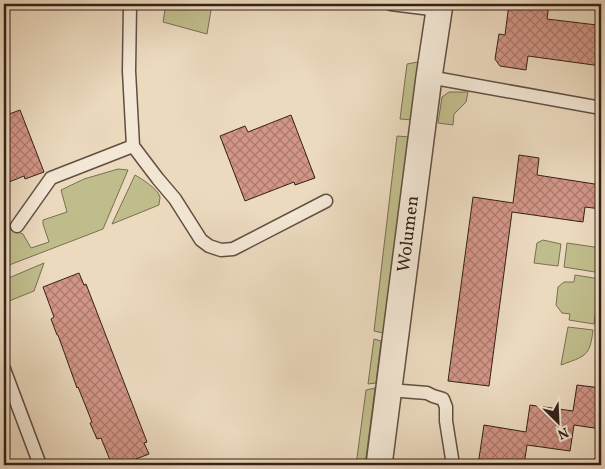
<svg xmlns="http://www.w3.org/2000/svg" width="605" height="469" font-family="Vollkorn,serif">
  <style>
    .green { fill: #c0bd8c; stroke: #7a6f52 }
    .building { fill: url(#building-cross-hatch); stroke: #342119 }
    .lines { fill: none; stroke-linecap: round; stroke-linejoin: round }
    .service-casing { stroke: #624f42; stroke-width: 15 }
    .minor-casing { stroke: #624f42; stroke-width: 28 }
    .service { stroke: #f3e7d5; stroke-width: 12 }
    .minor { stroke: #f3e7d5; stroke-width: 25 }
    .labels { text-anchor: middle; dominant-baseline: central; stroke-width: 5; stroke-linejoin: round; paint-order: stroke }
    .street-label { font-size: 18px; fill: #342119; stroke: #f3e7d5 }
  </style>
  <defs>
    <pattern id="building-cross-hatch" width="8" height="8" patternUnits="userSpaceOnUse" patternTransform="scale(1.25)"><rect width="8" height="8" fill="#d29586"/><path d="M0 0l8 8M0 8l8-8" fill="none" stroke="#ab796d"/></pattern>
  </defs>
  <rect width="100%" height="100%" fill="#ecdabf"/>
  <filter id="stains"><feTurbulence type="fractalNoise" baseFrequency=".004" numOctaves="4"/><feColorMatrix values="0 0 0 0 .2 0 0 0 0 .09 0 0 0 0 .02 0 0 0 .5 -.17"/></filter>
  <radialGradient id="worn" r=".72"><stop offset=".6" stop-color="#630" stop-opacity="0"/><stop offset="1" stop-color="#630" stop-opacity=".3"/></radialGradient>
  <!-- green -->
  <g class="green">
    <path d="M166,4H212L207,34L163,22Z"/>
    <path d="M418,62L412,120L400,119L407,64Z"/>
    <path d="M449,92H468L466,102L454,114L453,125L438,123L442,97Z"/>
    <path d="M397,136L410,137L383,333L374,331Z"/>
    <path d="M118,169L128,170L103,229L4,267V227H6L23,234L31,248L49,242L43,224V220L67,212L61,190L84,179Z"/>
    <path d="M135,175C142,179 158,189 160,197C160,199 159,203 159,205L112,224Z"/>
    <path d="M543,240L561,244L558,266L534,263L537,243Z"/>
    <path d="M567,243L601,248V273L564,267Z"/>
    <path d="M44,263L34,291L4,303V280Z"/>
    <path d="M575,275L600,279L594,324L569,320L570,314L562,313L556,305L558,287L564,282H574Z"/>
    <path d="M568,327L593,330C590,357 585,356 561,365Z"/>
    <path d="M374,339L381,341L376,383L368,384Z"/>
    <path d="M375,388L365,465H356L366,390Z"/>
  </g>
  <!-- building -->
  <g class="building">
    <path d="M509,4H549L547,19L597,25L595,42L601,43V66L528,56L526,70L500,66L495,59L499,34L505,35Z"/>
    <path d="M20,110L44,172L25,179L24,176L4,184V116Z"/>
    <path d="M291,115L315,178L295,185L294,182L245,201L220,136L245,126L248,132Z"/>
    <path d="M519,155L539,158L537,175L601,185V209L585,207L583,222L512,212L489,386L448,381L473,197L513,203Z"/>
    <path d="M79,273L84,285L86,284L147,442L144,443L149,454L120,465H112L101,438L97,439L90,423L92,422L78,387L77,388L58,335H57L51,319L54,317L43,287Z"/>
    <path d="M577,385L601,388V429L574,425L570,451L527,445L524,465H478L484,425L526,432L530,405L573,411Z"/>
  </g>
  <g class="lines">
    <!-- service casing -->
    <g class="service-casing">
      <g id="service">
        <path d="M130,4L129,71L133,146L158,179L175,199L201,240L209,246L221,250L233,249L326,201"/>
        <path d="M391,4L439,10"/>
        <path d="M429,77L601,108"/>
        <path d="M17,226L51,178L133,146"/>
        <path d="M4,369L40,465"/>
        <path d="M389,390L427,393L433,396L443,399L446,407V421L453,465"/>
      </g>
    </g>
    <!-- minor casing -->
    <g class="minor-casing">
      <path id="minor" d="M379,465L429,77L440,4"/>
    </g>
    <!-- service -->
    <use href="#service" class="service"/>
    <!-- minor -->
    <use href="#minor" class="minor"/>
  </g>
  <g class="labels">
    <!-- street labels -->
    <g class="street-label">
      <text transform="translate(409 234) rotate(-83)">Wolumen</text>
    </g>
  </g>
  <!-- margin -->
  <rect width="605" height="469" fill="none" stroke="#ecdabf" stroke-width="20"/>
  <rect x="5" y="5" width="595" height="459" fill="none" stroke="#342119" stroke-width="2.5"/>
  <rect x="10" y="10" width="585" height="449" fill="none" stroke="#342119"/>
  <!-- north arrow -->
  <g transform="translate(558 422) rotate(156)" stroke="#f3e7d5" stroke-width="4" paint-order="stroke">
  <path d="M0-4L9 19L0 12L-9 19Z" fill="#342119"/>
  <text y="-8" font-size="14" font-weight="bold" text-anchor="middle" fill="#342119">N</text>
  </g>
  <rect width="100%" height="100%" filter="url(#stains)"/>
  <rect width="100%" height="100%" fill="url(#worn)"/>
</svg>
